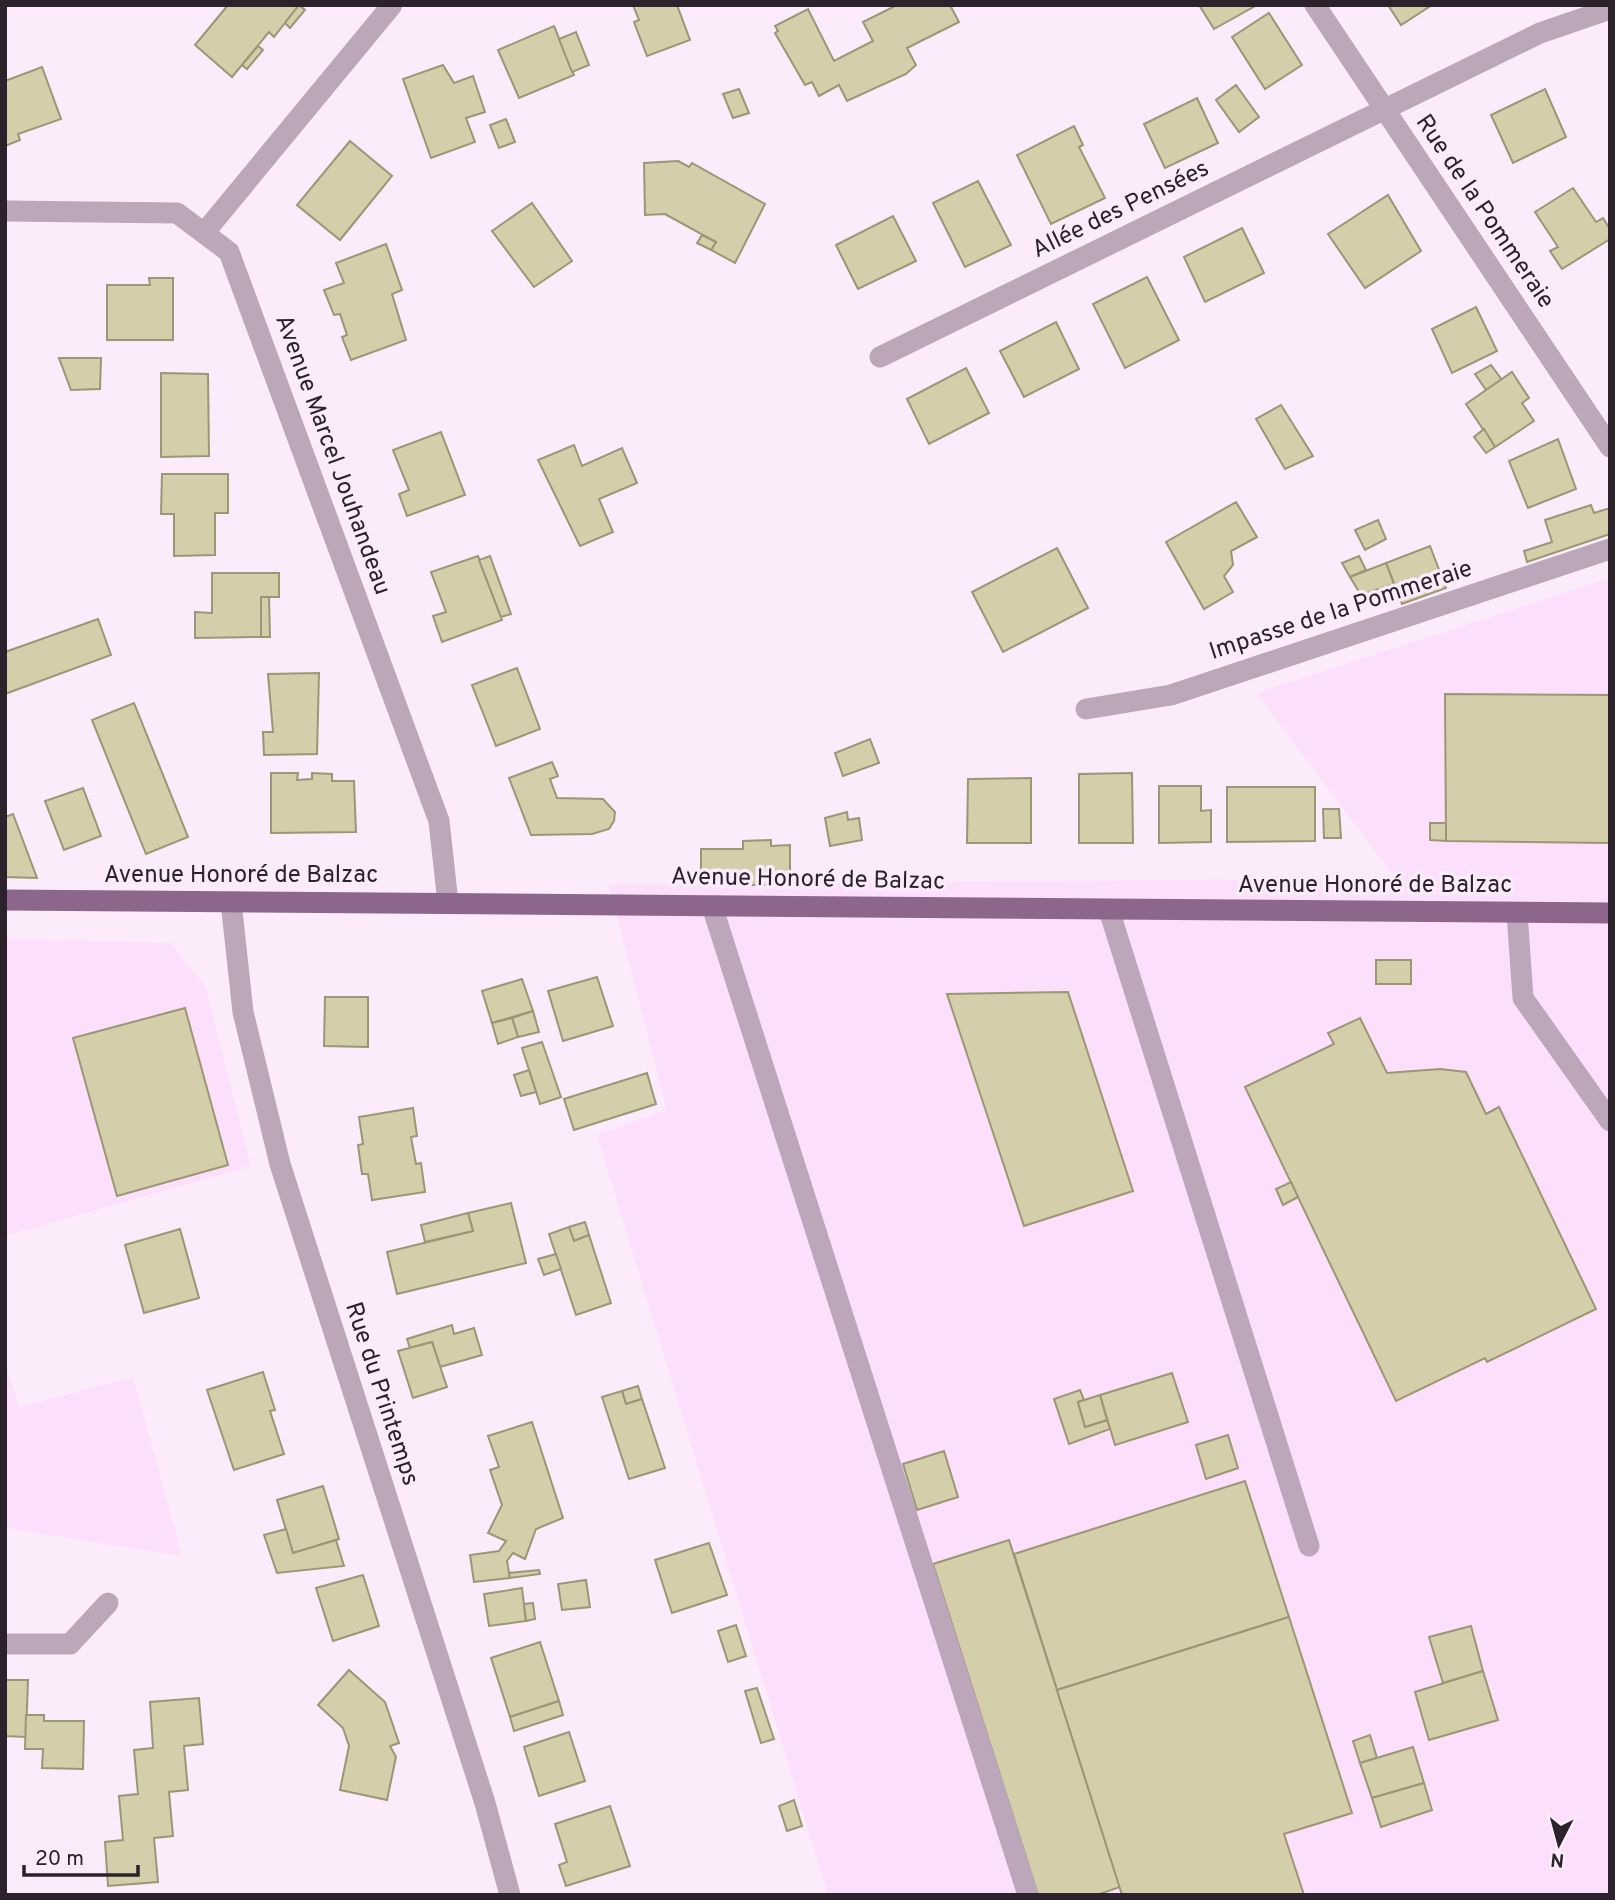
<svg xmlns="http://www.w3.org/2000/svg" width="1615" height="1900" font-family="Overpass,sans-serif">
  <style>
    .built { fill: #fce0fb }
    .building { fill: #d4ceab; stroke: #9c9675; stroke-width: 2 }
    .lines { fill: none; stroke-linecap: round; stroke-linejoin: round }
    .minor { stroke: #bba6ba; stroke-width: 21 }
    .major { stroke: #8c678b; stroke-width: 21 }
    .labels { text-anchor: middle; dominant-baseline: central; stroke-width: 7; stroke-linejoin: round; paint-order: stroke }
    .street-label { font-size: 24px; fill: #2c222c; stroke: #fcebfb }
  </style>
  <rect width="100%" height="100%" fill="#fcebfb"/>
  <!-- built -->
  <g class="built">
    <path d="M1610,578V1895H828L597,1135L667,1110L609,885L1395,878L1256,693Z"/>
    <path d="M5,939L170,943L205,986L251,1166L5,1236Z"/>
    <path d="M5,1363L19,1407L133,1377L182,1556L5,1528Z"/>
  </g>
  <!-- building -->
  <g class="building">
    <path d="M228,5H299L274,37L269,32L232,77L195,45Z"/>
    <path d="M299,5L305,10L290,28L285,23Z"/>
    <path d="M633,5H677L690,40L647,56L634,22L639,20Z"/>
    <path d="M897,5H950L959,22L907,48L916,65L906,74L847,101L839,85L819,96L812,82L805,85L775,33L778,31L775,26L808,9L834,61L873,41L863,22Z"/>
    <path d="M1199,5H1257L1214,29Z"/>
    <path d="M1388,5H1432L1401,25Z"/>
    <path d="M1269,13L1302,65L1265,89L1232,37Z"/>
    <path d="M554,26L574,75L519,98L498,50Z"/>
    <path d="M576,32L589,65L572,72L559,39Z"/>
    <path d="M258,46L263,50L247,69L242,65Z"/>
    <path d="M443,65L454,83L473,76L485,112L466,118L475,142L431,158L403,79Z"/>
    <path d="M42,67L61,119L18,134L20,140L5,146V81Z"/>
    <path d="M1236,85L1259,117L1239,132L1216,100Z"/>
    <path d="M739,89L749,113L733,118L723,94Z"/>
    <path d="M1545,89L1566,137L1513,163L1491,115Z"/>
    <path d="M1197,98L1218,143L1165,168L1144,124Z"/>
    <path d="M506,119L515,142L499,148L490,125Z"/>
    <path d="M1074,126L1083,145L1079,147L1105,198L1051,224L1017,155Z"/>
    <path d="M350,141L392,176L340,240L297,205Z"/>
    <path d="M678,161L689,167L692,163L765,204L735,263L711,250L716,242L665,214L645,215L644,163Z"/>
    <path d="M978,181L1011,245L965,267L933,203Z"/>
    <path d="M1573,188L1596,222L1603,218L1610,229V239L1562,269L1550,251L1558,247L1535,212Z"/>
    <path d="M1388,195L1421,251L1365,288L1328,234Z"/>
    <path d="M532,203L572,261L534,287L492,231Z"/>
    <path d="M893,216L916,261L858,289L836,245Z"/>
    <path d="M1242,228L1264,273L1205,302L1184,257Z"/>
    <path d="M702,235L716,242L711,250L697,243Z"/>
    <path d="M386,244L402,290L392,294L406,340L351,360L342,337L347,335L340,314L334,315L324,290L344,283L336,263Z"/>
    <path d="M1147,277L1179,340L1125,368L1093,304Z"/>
    <path d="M149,278H173V340H107V285H150Z"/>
    <path d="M1476,307L1497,351L1452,373L1432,329Z"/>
    <path d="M1056,322L1079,369L1024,397L1000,351Z"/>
    <path d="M59,358H101L100,389L71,390Z"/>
    <path d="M1491,365L1502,380L1486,390L1475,374Z"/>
    <path d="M966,368L989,413L929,444L907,399Z"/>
    <path d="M1512,372L1529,398L1522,403L1534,421L1495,447L1466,404Z"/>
    <path d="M161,373L208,374L209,456L161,457Z"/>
    <path d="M1281,405L1313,456L1285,469L1256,419Z"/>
    <path d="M1484,429L1495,447L1486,453L1474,437Z"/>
    <path d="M441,432L465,495L407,516L399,494L409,490L393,450Z"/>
    <path d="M1558,439L1576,489L1528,508L1509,461Z"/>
    <path d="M574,445L582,466L622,448L637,483L599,499L613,532L580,546L538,460Z"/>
    <path d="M162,474H228V513H215V555L174,556V514H161Z"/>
    <path d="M1236,502L1257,537L1231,551L1233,565L1224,576L1233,592L1204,609L1166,542Z"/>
    <path d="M1591,505L1594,513L1610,508V534L1527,562L1524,551L1552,542L1545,520Z"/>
    <path d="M1378,520L1386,539L1365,550L1355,530Z"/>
    <path d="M1430,546L1446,588L1402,604L1386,563Z"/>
    <path d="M1057,548L1088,608L1003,652L972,592Z"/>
    <path d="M478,556L502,620L442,642L433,616L446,612L431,572Z"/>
    <path d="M490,556L511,614L501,617L479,560Z"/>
    <path d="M1359,556L1366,570L1350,577L1342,563Z"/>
    <path d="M1386,563L1394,584L1361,595L1350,577Z"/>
    <path d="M212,573H279V597H261V637L195,638V612L212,613Z"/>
    <path d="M261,597H269L270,637H261Z"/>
    <path d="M98,619L111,655L5,694V652Z"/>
    <path d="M517,668L540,729L496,746L472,685Z"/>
    <path d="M319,673L317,754L264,755L263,732H273L268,674Z"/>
    <path d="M1445,694L1610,695V843L1446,841Z"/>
    <path d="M134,703L188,837L146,854L92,720Z"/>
    <path d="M870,739L879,763L843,776L835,753Z"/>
    <path d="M552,762L558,776L550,779L557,798L603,799L615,812L614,821L609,829L592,834L531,835L509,778Z"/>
    <path d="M271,773H298L297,780L312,779V773L332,774V781H354L356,832L271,833Z"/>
    <path d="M1132,773L1133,843H1079V774Z"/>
    <path d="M1031,778V843H967L968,779Z"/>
    <path d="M1159,786H1201V811L1211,810V842L1159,843Z"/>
    <path d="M1227,787H1315V841L1227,842Z"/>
    <path d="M83,788L101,836L64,850L45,801Z"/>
    <path d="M1323,809H1339L1341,838H1324Z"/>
    <path d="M847,812L848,820L859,818L862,840L830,846L825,818Z"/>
    <path d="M13,814L37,878L5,877V817Z"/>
    <path d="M1430,823H1446V841L1430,840Z"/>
    <path d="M771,840V846L790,845V885H701V849H743V841Z"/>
    <rect x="1376" y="960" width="35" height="24"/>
    <path d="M597,977L613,1026L563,1041L548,991Z"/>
    <path d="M522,979L533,1011L492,1023L482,991Z"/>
    <path d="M1068,992L1133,1191L1024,1226L947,994Z"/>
    <path d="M325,997H368V1047L324,1046Z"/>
    <path d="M185,1008L228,1165L117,1196L73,1038Z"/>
    <path d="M533,1011L539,1032L518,1037L512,1018Z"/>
    <path d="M512,1018L518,1037L498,1044L492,1023Z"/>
    <path d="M1360,1018L1387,1073L1440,1069L1466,1072L1486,1114L1499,1107L1596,1309L1487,1362L1485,1358L1396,1401L1245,1087L1334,1044L1328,1033Z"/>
    <path d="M542,1042L561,1097L540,1104L522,1048Z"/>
    <path d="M529,1070L536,1092L521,1096L514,1075Z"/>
    <path d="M647,1073L656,1104L574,1130L564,1099Z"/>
    <path d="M413,1108L417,1136L411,1137L416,1164L421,1163L425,1192L372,1200L368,1174H362L358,1145L363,1144L359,1117Z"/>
    <path d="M1291,1182L1298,1197L1283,1205L1276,1189Z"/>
    <path d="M511,1203L526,1263L397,1294L387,1252L473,1231L468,1213Z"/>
    <path d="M468,1213L473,1231L425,1242L421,1225Z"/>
    <path d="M585,1222L589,1235L574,1241L569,1227Z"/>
    <path d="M569,1227L574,1241L589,1235L611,1303L576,1315L549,1234Z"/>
    <path d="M180,1229L199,1298L144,1313L125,1245Z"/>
    <path d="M556,1254L561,1269L544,1275L538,1259Z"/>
    <path d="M452,1325L454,1334L474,1328L482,1355L440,1367L432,1342L410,1348L407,1339Z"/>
    <path d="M432,1342L447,1387L413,1398L398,1351Z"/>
    <path d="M263,1372L275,1410L270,1411L284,1454L234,1470L207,1390Z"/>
    <path d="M1172,1373L1188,1422L1115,1445L1100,1395Z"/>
    <path d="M638,1386L642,1399L626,1404L622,1391Z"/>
    <path d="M1080,1390L1084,1400L1078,1402L1085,1427L1107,1420L1110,1429L1069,1444L1054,1399Z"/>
    <path d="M622,1391L626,1404L642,1399L665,1468L629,1479L602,1397Z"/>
    <path d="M1100,1395L1107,1420L1085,1427L1078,1402Z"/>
    <path d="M532,1422L563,1518L536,1529L525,1559L513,1553L507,1561L510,1578L474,1582L470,1555L499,1551L506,1541L488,1533L502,1505L490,1470L499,1467L488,1436Z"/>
    <path d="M1228,1435L1238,1468L1206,1479L1196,1445Z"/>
    <path d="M944,1451L958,1497L917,1510L903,1464Z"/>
    <path d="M1245,1481L1289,1617L1057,1690L1014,1554Z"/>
    <path d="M323,1486L339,1539L293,1553L277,1500Z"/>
    <path d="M286,1529L293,1553L336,1540L344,1566L277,1573L264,1535Z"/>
    <path d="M1009,1540L1120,1887L1097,1895H1038L933,1564Z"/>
    <path d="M709,1543L727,1595L672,1613L655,1560Z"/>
    <path d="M539,1570L540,1574L510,1578L509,1573Z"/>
    <path d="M363,1575L379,1626L333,1641L316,1588Z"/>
    <path d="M586,1580L590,1607L562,1610L558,1584Z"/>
    <path d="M522,1588L526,1621L489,1626L484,1594Z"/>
    <path d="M533,1603L535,1619L526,1621L524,1604Z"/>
    <path d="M1289,1617L1352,1813L1284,1834L1304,1895H1122L1057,1690Z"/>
    <path d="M736,1625L746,1656L728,1662L718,1631Z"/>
    <path d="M1471,1626L1483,1671L1443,1683L1429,1637Z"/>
    <path d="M540,1642L559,1701L510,1717L491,1658Z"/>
    <path d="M349,1670L385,1702L399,1743L390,1746L396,1757L387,1800L340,1790L349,1746L343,1728L318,1705Z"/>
    <path d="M1483,1671L1498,1720L1429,1740L1415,1692Z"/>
    <path d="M5,1680H28L26,1737L5,1736V1743Z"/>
    <path d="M757,1688L774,1739L761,1743L745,1691Z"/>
    <path d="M199,1698L203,1744L184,1746L188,1790L169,1792L173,1836L154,1838L158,1882L108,1886L105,1842L123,1840L119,1796L138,1794L134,1750L153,1748L150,1702Z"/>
    <path d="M559,1701L563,1715L514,1731L510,1717Z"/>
    <path d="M26,1715H44V1721H84L83,1769L42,1768L43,1749H25Z"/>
    <path d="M569,1732L585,1781L539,1796L524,1747Z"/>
    <path d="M1370,1735L1377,1758L1360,1763L1353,1741Z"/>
    <path d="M1413,1747L1424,1783L1372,1798L1360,1763Z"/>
    <path d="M1424,1783L1432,1810L1381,1827L1372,1798Z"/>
    <path d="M794,1800L802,1826L787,1831L779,1806Z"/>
    <path d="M610,1806L630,1866L566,1886L559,1865L567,1862L555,1824Z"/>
  </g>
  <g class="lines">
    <!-- minor -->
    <g class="minor">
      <path d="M1315,5L1610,447"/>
      <path d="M5,211L177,213L229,252L439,821L448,903"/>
      <path d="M204,233L392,5"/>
      <path d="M880,357L1540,33L1610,9"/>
      <path d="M1086,709L1171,695L1610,549"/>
      <path d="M231,902L243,1012L280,1164L485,1803L510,1895"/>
      <path d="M712,906L1028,1895"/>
      <path d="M1109,910L1309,1546"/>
      <path d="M1517,913L1523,998L1610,1121"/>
      <path d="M5,1644H70L108,1603"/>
    </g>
    <!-- major -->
    <path class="major" d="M5,900L1610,913"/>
  </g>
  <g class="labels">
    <!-- street labels -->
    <g class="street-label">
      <text transform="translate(1121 210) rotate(-26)">Allée des Pensées</text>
      <text transform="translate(1484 212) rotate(56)">Rue de la Pommeraie</text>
      <text transform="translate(332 455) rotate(70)">Avenue Marcel Jouhandeau</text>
      <text transform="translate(1341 611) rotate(-18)">Impasse de la Pommeraie</text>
      <text x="241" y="876">Avenue Honoré de Balzac</text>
      <text transform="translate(808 880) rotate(1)">Avenue Honoré de Balzac</text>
      <text x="1375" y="886">Avenue Honoré de Balzac</text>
      <text transform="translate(381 1394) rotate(72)">Rue du Printemps</text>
    </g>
  </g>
  <!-- border -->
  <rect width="1615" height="1900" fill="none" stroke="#2c222c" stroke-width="14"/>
  <!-- north arrow -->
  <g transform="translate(1559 1844) rotate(186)" stroke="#fcebfb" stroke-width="5" paint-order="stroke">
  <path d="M0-5L12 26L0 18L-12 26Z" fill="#2c222c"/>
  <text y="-10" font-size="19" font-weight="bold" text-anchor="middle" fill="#2c222c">N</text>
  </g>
  <!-- scale -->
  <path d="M24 1865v10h114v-10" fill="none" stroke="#2c222c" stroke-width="3.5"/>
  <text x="35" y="1865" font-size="21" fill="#2c222c" stroke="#fcebfb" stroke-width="5" paint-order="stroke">20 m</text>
</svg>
